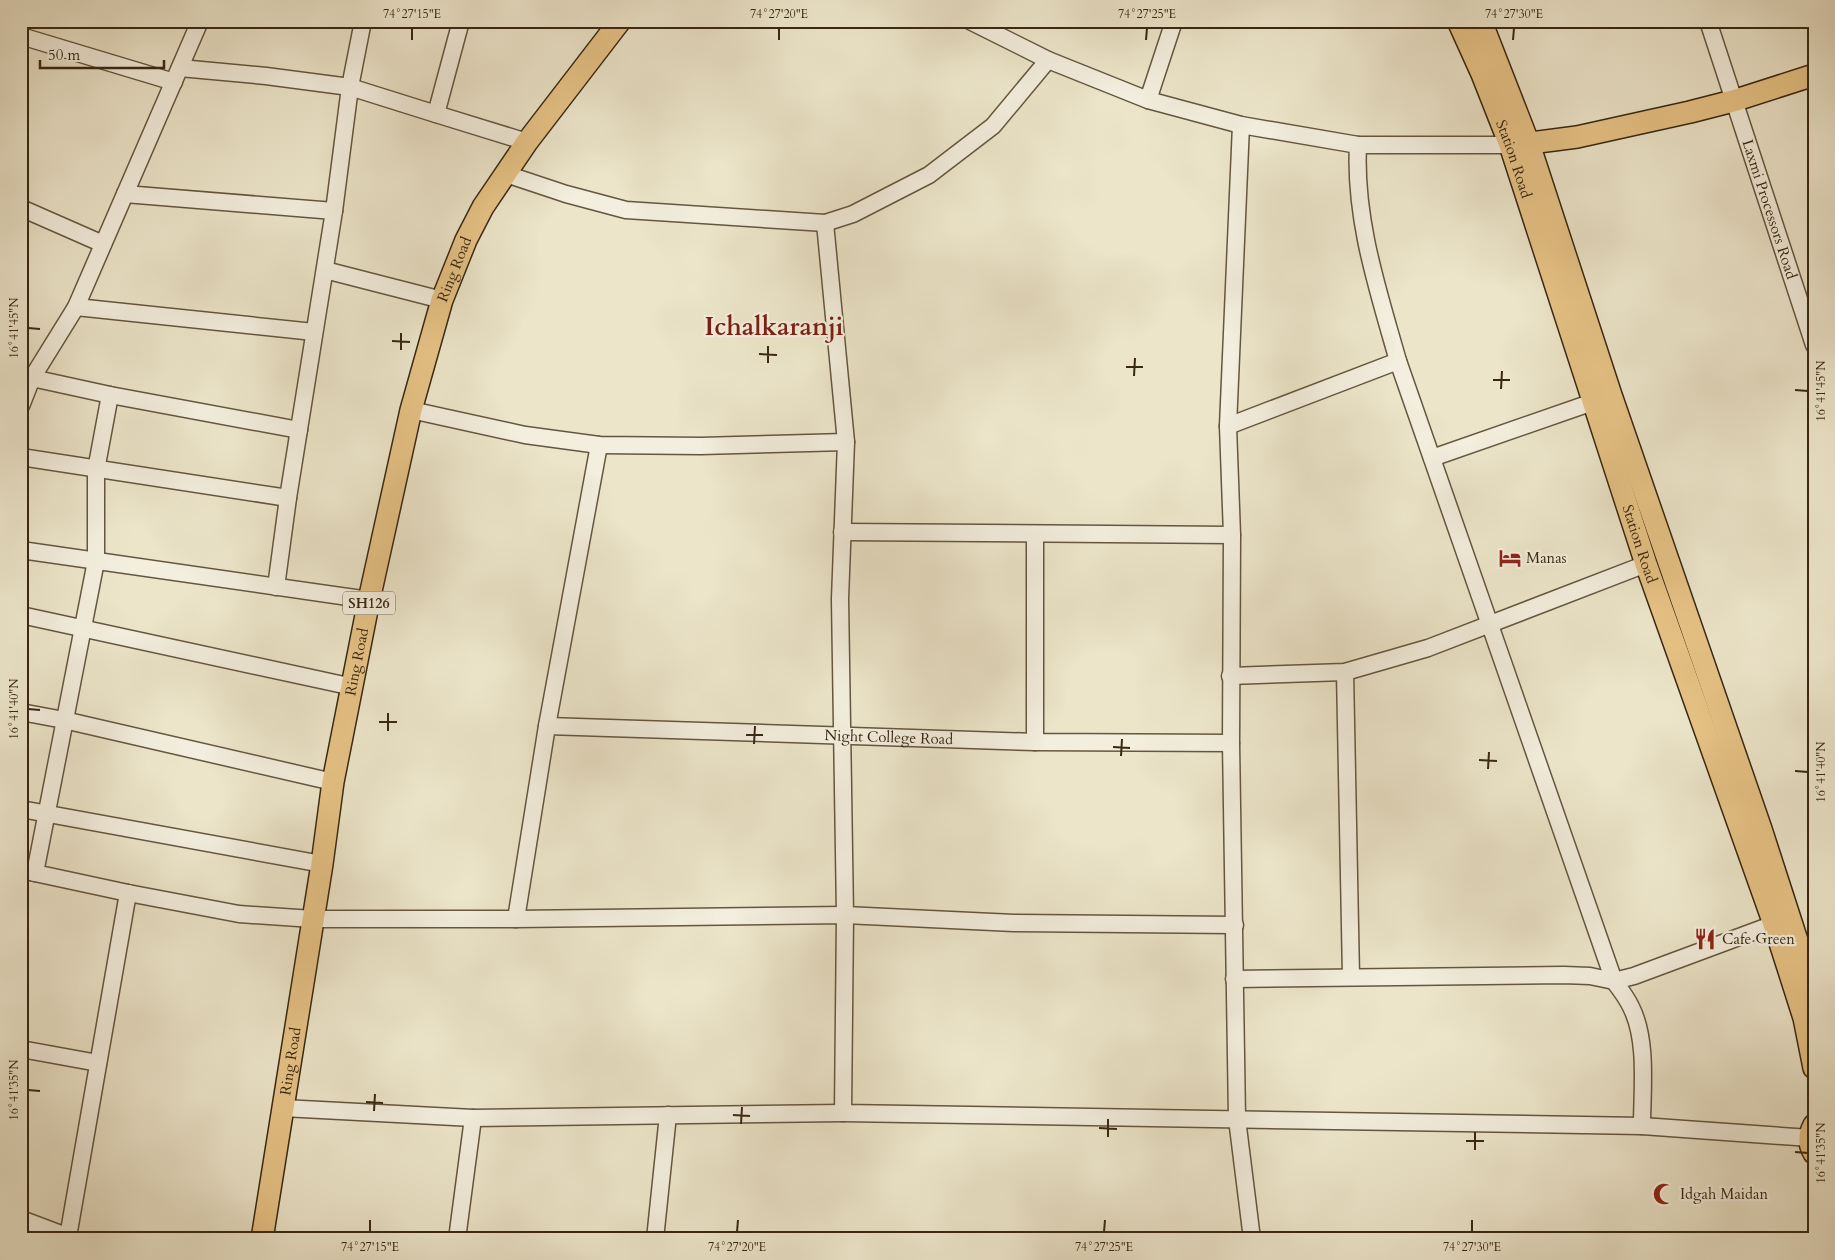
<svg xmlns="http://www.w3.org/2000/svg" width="1835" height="1260" font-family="Cardo,serif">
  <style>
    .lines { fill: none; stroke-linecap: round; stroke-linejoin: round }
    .minor-casing { stroke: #65563f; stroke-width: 19 }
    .major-casing { stroke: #382711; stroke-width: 24 }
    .minor { stroke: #f3eedd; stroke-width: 16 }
    .major { stroke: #e6c285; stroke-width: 21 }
    .ticks { fill: none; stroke: #382711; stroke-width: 2 }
    .labels { text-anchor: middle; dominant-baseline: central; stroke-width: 4.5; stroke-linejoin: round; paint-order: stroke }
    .shield { fill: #f3eedd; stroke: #70634e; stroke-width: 1 }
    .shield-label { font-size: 14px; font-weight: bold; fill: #382711 }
    .street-label { font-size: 15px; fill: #382711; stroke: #f3eedd }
    .poi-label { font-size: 15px; fill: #382711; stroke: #f3eedd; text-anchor: start }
    .town-label { font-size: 25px; font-weight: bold; fill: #7a1f14; stroke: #f3eedd }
    .neatline { fill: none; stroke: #382711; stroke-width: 2 }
    .ticks-label { font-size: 12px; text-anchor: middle; fill: #382711 }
  </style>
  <rect width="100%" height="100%" fill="#ece5ca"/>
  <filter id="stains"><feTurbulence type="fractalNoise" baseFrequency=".004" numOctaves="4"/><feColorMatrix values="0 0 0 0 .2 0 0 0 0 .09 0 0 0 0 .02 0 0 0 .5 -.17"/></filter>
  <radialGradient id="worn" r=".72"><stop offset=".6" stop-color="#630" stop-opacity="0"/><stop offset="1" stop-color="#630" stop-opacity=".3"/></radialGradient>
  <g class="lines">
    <!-- minor casing -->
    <g class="minor-casing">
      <g id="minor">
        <path d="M970,21L1048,60L1148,100L1241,125L1358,145H1510"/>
        <path id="s1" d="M1708,21L1814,345"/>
        <path d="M21,36L174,82"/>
        <path d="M1048,60L993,126L929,175L853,214L825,223L846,442L840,599L845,915L843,1113L1642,1126L1810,1138"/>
        <path d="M180,68L266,76L350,87L436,114L461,21"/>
        <path d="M1148,100L1174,21"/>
        <path d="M436,114L527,142"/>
        <path d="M1241,125L1228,426L1232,535L1231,743L1237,1119L1252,1239"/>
        <path d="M506,174L566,194L626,210L825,223"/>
        <path d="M125,194L334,211L350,87L363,21"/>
        <path d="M21,208L103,244"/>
        <path d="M325,270L442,300"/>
        <path d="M76,307L314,332"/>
        <path d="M1398,361L1614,981C1620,989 1627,998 1631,1007C1648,1040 1642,1090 1642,1126"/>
        <path d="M32,378L110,395L299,430"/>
        <path d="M21,406L32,378L76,307L200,21"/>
        <path d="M411,410L525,435L599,445L701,446L846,442"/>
        <path d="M1228,426L1398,361C1378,290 1354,219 1358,145"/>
        <path d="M21,457L288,498"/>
        <path d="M1432,458L1593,402"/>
        <path d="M842,532L1232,535"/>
        <path d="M21,550L369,600"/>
        <path d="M276,587L288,498L334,211"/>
        <path d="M21,615L353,687"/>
        <path d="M1345,672L1351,977"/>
        <path d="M1230,676L1345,672L1428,648L1646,564"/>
        <path d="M21,712L64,720L333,782"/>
        <path id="s2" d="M547,726L1035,742L1231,743"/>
        <path d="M1035,742V534"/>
        <path d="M21,809L322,864"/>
        <path d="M21,870L128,893L239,914L313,919H516L845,915L1014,923L1235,925"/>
        <path d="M35,873L96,561V470L110,395"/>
        <path d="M516,919L547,726L599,445"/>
        <path d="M1234,979L1564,975L1590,976L1614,981L1634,976L1774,924"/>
        <path d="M21,1049L98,1063"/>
        <path d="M283,1108L473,1118L843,1113"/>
        <path d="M21,1219L74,1239"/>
        <path d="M68,1237L128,893"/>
        <path d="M457,1239L473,1118"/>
        <path d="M655,1239L668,1115"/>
      </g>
    </g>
    <!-- major casing -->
    <g class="major-casing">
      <g id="major">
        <path id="s3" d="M1458,21L1482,74L1510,145L1646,564L1774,924L1804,1018L1814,1068"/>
        <path d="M1481,21L1529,144L1611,395L1761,829L1814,993"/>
        <path d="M1515,145L1577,137L1690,112L1733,101L1814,75"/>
        <path d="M1814,1125C1809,1134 1808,1143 1814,1153"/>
        <path id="s4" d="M262,1239L322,864L333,782L369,600L411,410L442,300L466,240L483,207L527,142L620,21"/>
      </g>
    </g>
    <!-- minor -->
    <use href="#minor" class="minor"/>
    <!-- major -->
    <use href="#major" class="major"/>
  </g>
  <!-- ticks -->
  <path class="ticks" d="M412,40V28M779,40V28M1146,40L1147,28M1513,40L1514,28M28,328L40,329M392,341L410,342M401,350V333M759,354L777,355M768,363V346M1126,367H1143M1134,376L1135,358M1493,380H1510M1501,389L1502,371M1795,390L1808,391M28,709L40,710M379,722H397M388,731V713M746,735H763M754,744L755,726M1113,747L1130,748M1121,756L1122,739M1479,760L1497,761M1488,769L1489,752M1795,771L1808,772M28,1090L40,1091M366,1102L383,1103M374,1111L375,1094M733,1115L750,1116M741,1124L742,1107M1099,1128L1117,1129M1108,1137V1119M1466,1141H1484M1475,1150V1132M1795,1152L1808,1153M370,1232V1220M737,1232L738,1220M1104,1232L1105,1220M1472,1232V1220"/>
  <!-- icons -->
  <defs>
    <g id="hotel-bare" transform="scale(1.725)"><path d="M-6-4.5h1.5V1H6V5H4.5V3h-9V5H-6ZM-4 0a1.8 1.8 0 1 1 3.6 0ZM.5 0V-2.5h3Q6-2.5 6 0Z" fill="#8f2418" stroke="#f3eedd" stroke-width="2.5" paint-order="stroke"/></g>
    <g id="restaurant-bare" transform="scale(1.725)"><path d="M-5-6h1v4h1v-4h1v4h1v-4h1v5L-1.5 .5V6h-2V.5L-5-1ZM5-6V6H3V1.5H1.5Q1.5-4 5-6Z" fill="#8f2418" stroke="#f3eedd" stroke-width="2.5" paint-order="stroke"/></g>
    <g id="mosque-bare" transform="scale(1.725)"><path d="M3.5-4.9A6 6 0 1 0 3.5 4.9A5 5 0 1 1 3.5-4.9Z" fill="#8f2418" stroke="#f3eedd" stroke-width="2.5" paint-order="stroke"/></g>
  </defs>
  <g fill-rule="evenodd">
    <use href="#hotel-bare" x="1510" y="558"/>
    <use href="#restaurant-bare" x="1705" y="939"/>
    <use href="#mosque-bare" x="1664" y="1194"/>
  </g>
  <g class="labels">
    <!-- shield labels -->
    <rect class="shield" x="343" y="591.5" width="52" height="23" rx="4"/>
    <g class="shield-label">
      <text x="369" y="603">SH126</text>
    </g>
    <!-- street labels -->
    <g class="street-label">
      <text stroke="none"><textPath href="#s3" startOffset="149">Station Road</textPath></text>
      <text stroke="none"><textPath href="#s1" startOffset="198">Laxmi Processors Road</textPath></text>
      <text stroke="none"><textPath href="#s4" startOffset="990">Ring Road</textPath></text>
      <text stroke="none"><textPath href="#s3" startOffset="554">Station Road</textPath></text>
      <text stroke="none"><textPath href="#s4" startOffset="585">Ring Road</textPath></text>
      <text stroke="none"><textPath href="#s2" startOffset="342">Night College Road</textPath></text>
      <text stroke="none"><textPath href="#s4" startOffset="180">Ring Road</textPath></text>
    </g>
    <!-- poi labels -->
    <g class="poi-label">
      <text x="1526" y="558">Manas</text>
      <text x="1722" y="939">Cafe Green</text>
      <text x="1680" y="1194">Idgah Maidan</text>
    </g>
    <!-- town labels -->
    <g class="town-label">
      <text x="774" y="327">Ichalkaranji</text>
    </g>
  </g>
  <!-- margin -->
  <rect width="1835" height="1260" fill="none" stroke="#ece5ca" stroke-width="55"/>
  <!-- scale -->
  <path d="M40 60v8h124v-8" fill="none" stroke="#382711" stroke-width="2.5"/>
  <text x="48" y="60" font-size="15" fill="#382711" stroke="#f3eedd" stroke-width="4" paint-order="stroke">50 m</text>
  <rect x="28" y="28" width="1780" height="1204" class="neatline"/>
  <g class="ticks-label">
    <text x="412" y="18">74°27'15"E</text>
    <text x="779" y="18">74°27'20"E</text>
    <text x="1147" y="18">74°27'25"E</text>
    <text x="1514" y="18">74°27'30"E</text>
    <text transform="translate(14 328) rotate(-90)" y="4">16°41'45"N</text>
    <text transform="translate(1821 391) rotate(-90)" y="4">16°41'45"N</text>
    <text transform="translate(14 709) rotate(-90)" y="4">16°41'40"N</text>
    <text transform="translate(1821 772) rotate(-90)" y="4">16°41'40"N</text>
    <text transform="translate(14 1090) rotate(-90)" y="4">16°41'35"N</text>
    <text transform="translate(1821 1153) rotate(-90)" y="4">16°41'35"N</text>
    <text x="370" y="1251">74°27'15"E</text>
    <text x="737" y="1251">74°27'20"E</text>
    <text x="1104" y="1251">74°27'25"E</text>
    <text x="1472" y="1251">74°27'30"E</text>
  </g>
  <rect width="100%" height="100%" filter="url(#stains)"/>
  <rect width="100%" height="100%" fill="url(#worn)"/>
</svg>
